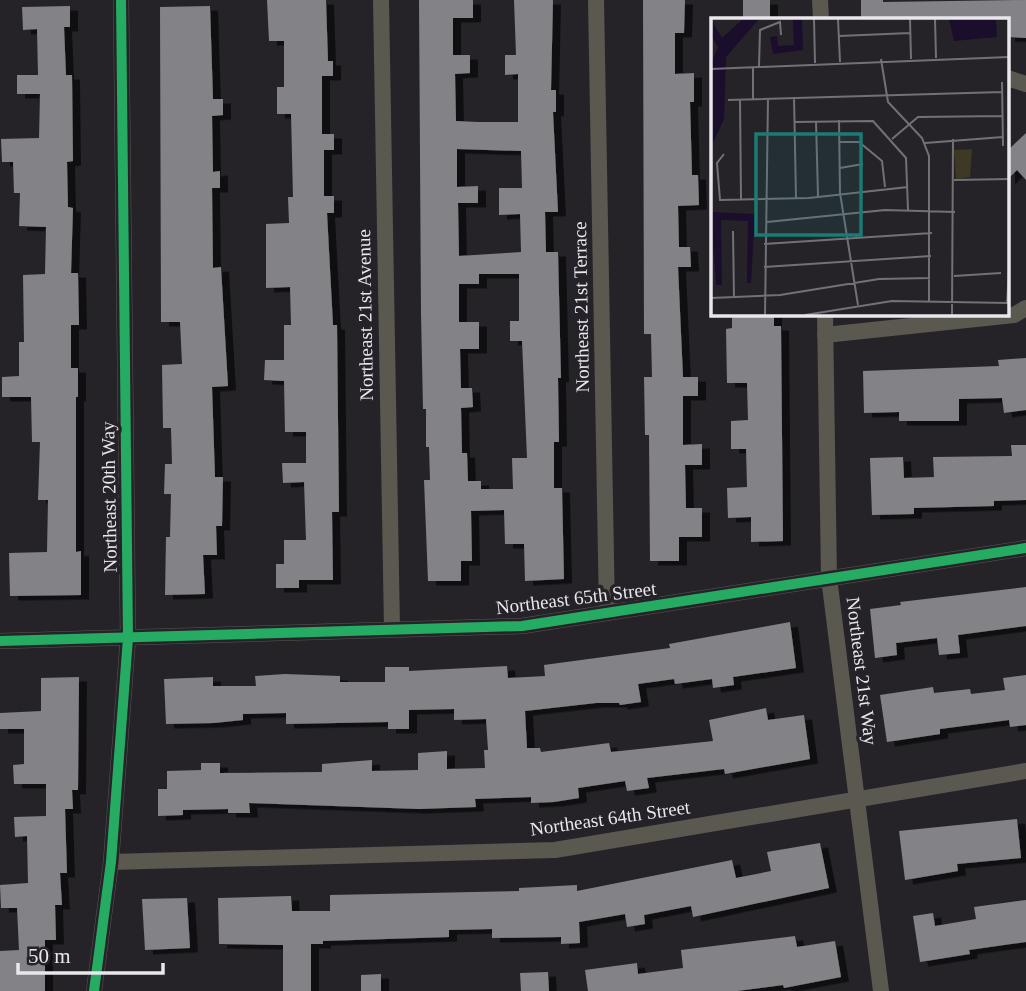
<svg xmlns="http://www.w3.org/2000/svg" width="1026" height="991" font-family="Georgia,serif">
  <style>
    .building { fill: #838286; fill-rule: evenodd; filter: url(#shadow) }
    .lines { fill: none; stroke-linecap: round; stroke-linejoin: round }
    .street { stroke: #5b584f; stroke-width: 16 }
    .cycleway-casing { stroke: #252229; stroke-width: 15 }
    .cycleway { stroke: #26ab63; stroke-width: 10 }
    .labels { text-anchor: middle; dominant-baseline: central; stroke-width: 7; stroke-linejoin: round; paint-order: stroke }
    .street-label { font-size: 19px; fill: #e9e7ec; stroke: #252229 }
    .inset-road { fill: none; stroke: #737176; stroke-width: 2 }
    .view { fill: #1a7c74; fill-opacity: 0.15; stroke: #1a7c74; stroke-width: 3.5 }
    .inset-edge { fill: none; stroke: #e9e7ec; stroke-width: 3.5 }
  </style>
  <defs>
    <filter id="shadow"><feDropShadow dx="8" dy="4.5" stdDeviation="0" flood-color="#0009"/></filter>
  </defs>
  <rect width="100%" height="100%" fill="#252328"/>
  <!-- building -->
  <g class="building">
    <path d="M267,0H326L328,61H333V76H322V134H334V150H324V196H334V213H327L333,325H337L339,512H332L333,580H299V588H276V564H284V540H306L304,482L283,483L282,463H306V432H285L284,381L264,380L265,360H284V325H291L290,287L266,288V224L289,223L288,197H293L291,114H277V87H284V41H269Z"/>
    <path d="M419,0H473V18H453V55H470V73L455,74L456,121L478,122H518V74L505,75V55H516L514,0H553L551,90H556V112H553L558,212H545L546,252H558L561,378H558L559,442H554V488H562L564,579L525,581L524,544H505L504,510L471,511L472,561H461V581H428L424,480H430L429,447H426V409H423L421,314ZM457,149L521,151L522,188H499V215L520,214L521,252L459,256L458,203H478V186L457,187ZM479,274H519V321H510V341H522L527,458H512L513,489H481V481H468L467,453H462L461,408L473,407L472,388H461L460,349H479V322H459V284H479Z"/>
    <path d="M643,0H685L684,33H675V74L694,73V102H690L692,175H698L699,205L678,206L679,247H690L691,267H678L683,377H698V396H683V445L702,444V465H685L686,508H702V537H679V561H650L649,435H645L644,377H652L651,334H644Z"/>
    <rect x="743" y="0" width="27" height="19"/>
    <path d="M861,0H883V2L1026,0V38L1007,37V19H861Z"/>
    <path d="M70,6V27H64L66,75H72L73,161L67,162L68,207L73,208L71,273H78L79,325H71V368H78V397H76V552L81,551V595L10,596L9,553L47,552L48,500H38L40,442H32L31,397H2V377L19,376V342H24L23,275L45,274L46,227L19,226L20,193H14L13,162H2L1,139L39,138L40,94H17V75H38L37,29L23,30L22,7Z"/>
    <path d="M210,6L213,99H223V115L212,116L213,172L220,171V188H212L213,268L221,267L228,386L212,387L215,477H223L222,526H216L217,555H203L205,594L165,595L166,537H170L171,494H164L165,464H172L171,428H163L162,365L182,364L180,322H161L160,7Z"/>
    <path d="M1026,133V180L1017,170L1007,180V151Z"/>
    <path d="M732,313H774V326H781L783,541L751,542V517L728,518L727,488L747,487L746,449H731V421L748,420L747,383H727L726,329L732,328Z"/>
    <path d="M1026,358V410L1004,413L1002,398L959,399V421H899V412L864,413L863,371L999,366L998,360Z"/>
    <path d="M1011,445H1026V500L994,501V506L914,508V514L872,515L870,458L903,457L904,478L934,477L933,457L1012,456Z"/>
    <path d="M1026,587V626L958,635L960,653L939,655L937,638L896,643L897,655L875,658L870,609L901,605L900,602Z"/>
    <path d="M790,622L796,668L733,677L734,685L713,688L712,679L675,684L674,679L638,684L641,702L620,705L619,703H596L525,711L527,748H540L541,752L609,743L611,752L713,741L709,720L766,708L768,720L804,715L810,759L725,774L724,769L647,778L649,788L627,791L625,781L578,788L579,798L554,802L531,803V797L475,799L476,807L419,809L249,803L250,813H228V809L183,810V815L158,816V789H167V771L201,770V763H220V773L322,772V764L372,760V771L418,770V753L447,751V769L485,768L484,750H488L486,719L454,720V709L409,710V729H388V722L286,724V713L243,714V720L214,723L166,724L164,679L213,677V686H256L255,676L285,674L340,676V682H385V667H409V671L507,666L508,678L545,676L544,665L670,648L669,644Z"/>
    <path d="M1026,675V725L1010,727L1009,720L940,729V734L887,742L880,695L933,687L934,693L970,689L971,694L1005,690L1003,678Z"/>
    <path d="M79,677L78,790H72L73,809H65L67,873H60L62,905H55L56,940H45V991H0V951L19,950L17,908H1L0,885L28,883L27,836L15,837L14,817L46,816V784H14L13,765L24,764V729H0V713L41,711V678Z"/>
    <path d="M1017,819L1021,858L957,864L958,871L905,880L899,831Z"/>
    <path d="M820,843L829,888L693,917L691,906L644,915L645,924L627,927L625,914L579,922L580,943L561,944V937L492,938V929L449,930V937L323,941V944H311V991H283V945L219,944L218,898L291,896L292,911H330V895L519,891V888L577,885V891L732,860L736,878L771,871L767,852Z"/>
    <path d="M187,898L190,948L145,950L142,899Z"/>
    <path d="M1026,900V942L969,950L970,954L920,962L913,916L933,913L935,926L976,919L974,907Z"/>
    <path d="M795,936L797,947L835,941L841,977L784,988L783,985L737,991H588L585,970L637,963L638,974L683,968L681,950Z"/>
    <path d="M548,972L549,991H521L520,973Z"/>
    <path d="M381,974V991H361V975Z"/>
  </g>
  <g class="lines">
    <!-- street -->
    <g class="street">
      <path d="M381,0L392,629"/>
      <path d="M596,0L607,613"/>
      <path d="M820,0L821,19"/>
      <path d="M1007,78L1026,84"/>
      <path d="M825,313L829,578L881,991"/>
      <path d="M825,335L1014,315L1026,308"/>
      <path d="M0,641L522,626L1026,548"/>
      <path d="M111,862L555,850L1026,771"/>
      <path d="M94,991L111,862L128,638L121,0"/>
    </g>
    <!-- cycleway casing -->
    <g class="cycleway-casing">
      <g id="cycleway">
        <path d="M0,641L522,626L1026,548"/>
        <path d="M94,991L111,862L128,638L121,0"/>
      </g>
    </g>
    <!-- cycleway -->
    <use href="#cycleway" class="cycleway"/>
  </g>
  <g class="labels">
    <!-- street labels -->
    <g class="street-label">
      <text transform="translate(581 307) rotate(-91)">Northeast 21st Terrace</text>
      <text transform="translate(365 315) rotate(-91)">Northeast 21st Avenue</text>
      <text transform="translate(109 497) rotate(-91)">Northeast 20th Way</text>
      <text transform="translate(576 598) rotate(-7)">Northeast 65th Street</text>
      <text transform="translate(862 671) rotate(83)">Northeast 21st Way</text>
      <text transform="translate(610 818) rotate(-8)">Northeast 64th Street</text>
    </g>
  </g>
  <!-- overview -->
  <g transform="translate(711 18)">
    <rect width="298" height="298" fill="#252328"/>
    <path d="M261,131L259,159L245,161L243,132Z" fill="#3d3925"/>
    <path d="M0,1L11,20L32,1H48L15,39L13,101L0,129V45L7,29L0,18ZM82,1H91L92,32L62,36L59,19L66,18L67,28L83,27ZM238,1H285L286,19L243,23ZM0,194L44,196L40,265H36L37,203L10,202L11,267H5Z" fill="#1b0d2c"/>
    <path class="inset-road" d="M103,1L104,45M127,1L129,44M199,1L200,41M224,1L225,40M128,18L199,15M170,41L177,84L211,120L218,138V284M48,48L49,12L69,4L70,17M42,49V81M0,51L298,39M291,64L292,128M83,79L85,180M17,82L291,74M29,82L30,181M128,102L129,175L147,287M105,103L107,178M83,104L162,103L195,140L197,192M181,121L207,99L291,98M129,124H148L171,143L174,169M214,125L292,119M13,136L6,145L9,182L98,180L197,169M129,150L152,146M243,162L298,161M56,204L174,192L244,194M22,213L23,280M53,226L221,215M53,249L220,238M243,258L290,255M0,280L69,277L168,261L219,260M296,285L298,254M54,297L57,80M94,297L181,283L298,285M241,297L242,121"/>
    <path class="view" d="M45,116H150V217H45Z"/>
    <rect width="298" height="298" class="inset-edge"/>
  </g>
  <!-- scale -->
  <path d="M18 963v10h145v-10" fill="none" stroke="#e9e7ec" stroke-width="3.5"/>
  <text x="28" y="963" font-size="21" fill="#e9e7ec" stroke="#252229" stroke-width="5" paint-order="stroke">50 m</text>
</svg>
